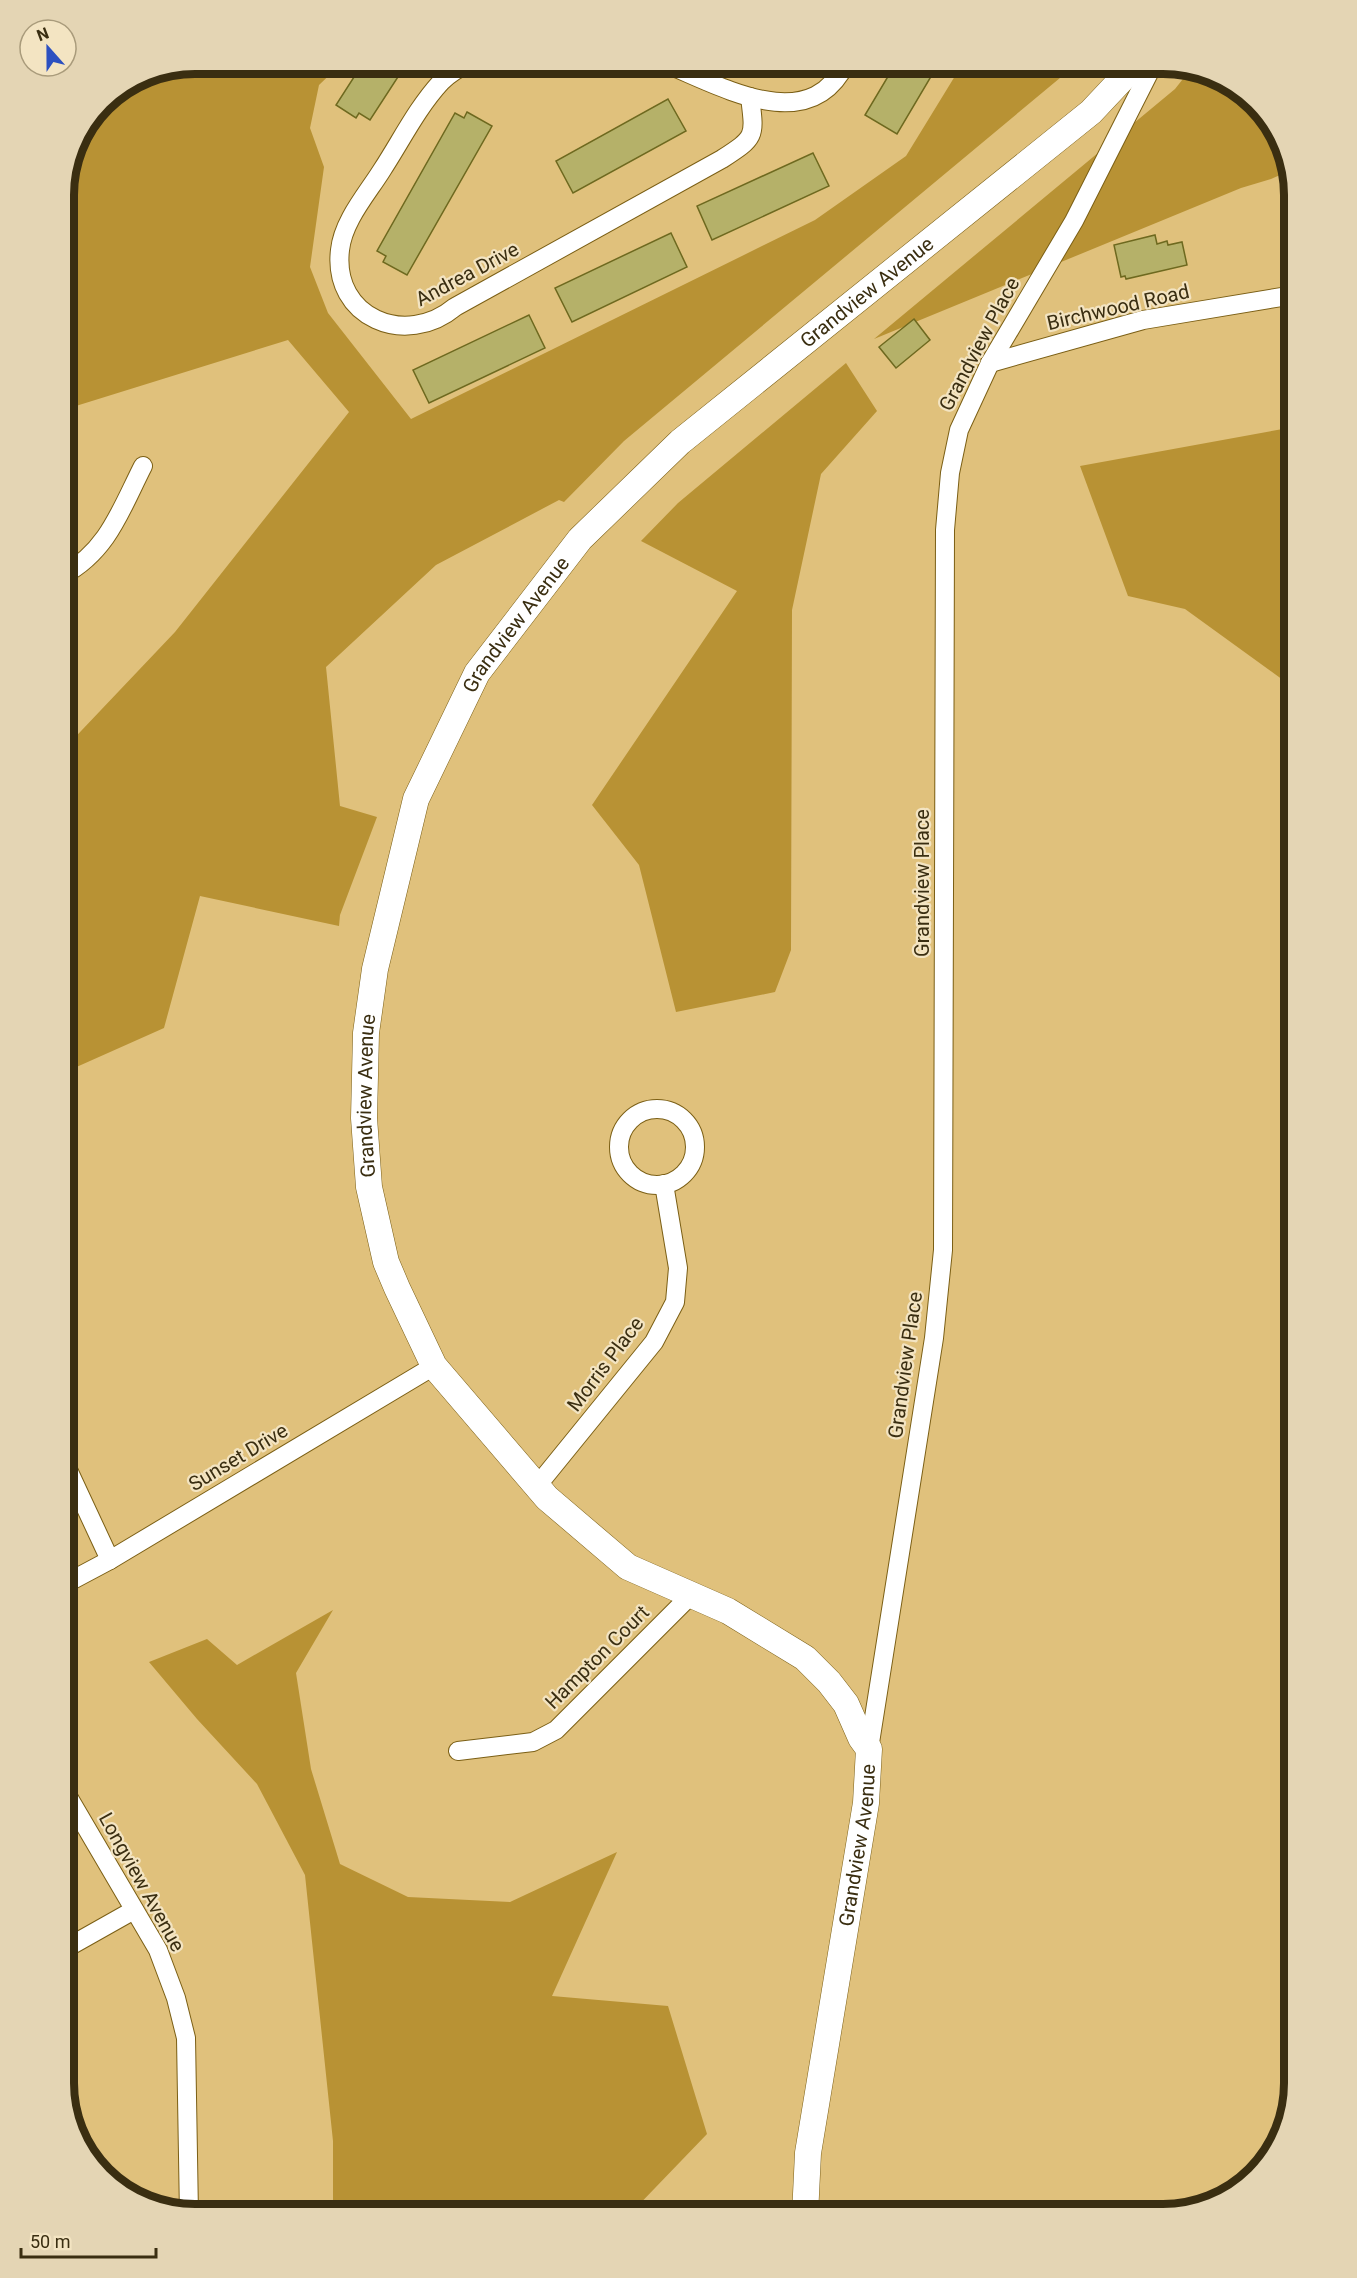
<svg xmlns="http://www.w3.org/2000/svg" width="1357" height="2278" font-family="Roboto,sans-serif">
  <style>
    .green { fill: #b89234 }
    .building { fill: #b5b169; stroke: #6e691f; stroke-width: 1.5 }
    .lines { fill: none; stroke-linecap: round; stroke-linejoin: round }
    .minor-casing { stroke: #7b5f15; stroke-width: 20 }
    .secondary-casing { stroke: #7b5f15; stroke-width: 27 }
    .minor { stroke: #fff; stroke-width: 18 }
    .secondary { stroke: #fff; stroke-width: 26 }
    .labels { text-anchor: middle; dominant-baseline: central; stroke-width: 4.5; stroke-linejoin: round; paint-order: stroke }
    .street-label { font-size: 20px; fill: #3a2e11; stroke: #f3e4c2 }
    .rim { fill: none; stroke: #3a2e11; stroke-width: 8 }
  </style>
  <rect width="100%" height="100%" fill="#e0c17c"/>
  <!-- green -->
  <g class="green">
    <path d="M194,63H342L319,85L310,128L324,167L310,267L328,313L411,419L815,220L906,156L963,63H1078L624,441L564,502L559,500L436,565L326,667L340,806L377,817L340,915L339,926L200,896L164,1028L63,1073V750L175,632L349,412L288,340L63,410V186L76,137L102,101L144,73Z"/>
    <path d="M1190,70C1203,74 1225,85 1236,85L1281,137L1289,171L1271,179L1241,188L874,339L1175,89Z"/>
    <path d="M846,363L877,411L821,474L792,610L791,950L775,992L676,1012L639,865L592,805L737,591L641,541L678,503Z"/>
    <path d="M1294,427V688L1185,609L1128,596L1080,466Z"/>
    <path d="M333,1610L296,1673L311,1769L340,1864L408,1897L510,1902L617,1852L552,1996L668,2006L707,2134L629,2215H333V2141L305,1875L257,1784L197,1719L149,1662L207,1639L237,1665Z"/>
  </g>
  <!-- building -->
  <g class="building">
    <path d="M363,63H407L370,120L359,113L356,118L336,105Z"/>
    <path d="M896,63H939L897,134L865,115Z"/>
    <path d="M668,99L686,131L573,193L556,161Z"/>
    <path d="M467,112L492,126L407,275L383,262L386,256L377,251L455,113L464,118Z"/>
    <path d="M813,153L829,186L712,240L697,206Z"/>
    <path d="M671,233L687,267L572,322L555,288Z"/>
    <path d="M1155,235L1157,244L1167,241L1168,245L1182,242L1187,265L1126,279L1125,276L1121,277L1114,245Z"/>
    <path d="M529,315L545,348L429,403L413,370Z"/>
    <path d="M914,319L930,340L896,368L879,347Z"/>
  </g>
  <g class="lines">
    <!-- minor casing -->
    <g class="minor-casing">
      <g id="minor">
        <path d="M471,63C459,67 450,73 441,82C417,108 401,141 382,170C367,194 343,221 340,250C332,318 406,348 455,307L722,159C756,137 755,137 750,97"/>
        <path d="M664,63C719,85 809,139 846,63"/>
        <path d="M990,363L1143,320L1294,295"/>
        <path d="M63,575C108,551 121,509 143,466"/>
        <circle cx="657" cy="1147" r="38"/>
        <path d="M63,1459L110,1560"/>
        <path d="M537,1486L654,1342L675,1302L678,1268L664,1184"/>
        <path d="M63,1585L110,1560L434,1366"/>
        <path d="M869,1749L934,1338L943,1250L945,530L950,473L959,430L990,363L1074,221L1154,63"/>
        <path d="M458,1751L533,1742L556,1730L691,1595"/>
        <path d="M63,1788L158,1950L176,1998L186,2038L189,2215"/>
        <path d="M63,1950L134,1910"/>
      </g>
    </g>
    <!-- secondary casing -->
    <g class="secondary-casing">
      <g id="secondary">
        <path id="s1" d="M805,2215L808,2153L866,1803L869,1749L861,1738L846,1704L829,1682L805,1658L728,1611L628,1567L547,1498L434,1366L397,1288L386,1262L369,1187L364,1118L366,1033L375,969L416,799L477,673L580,539L680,442L1091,112L1137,63"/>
      </g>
    </g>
    <!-- minor -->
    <use href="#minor" class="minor"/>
    <!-- secondary -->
    <use href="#secondary" class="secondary"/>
  </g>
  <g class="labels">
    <!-- street labels -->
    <g class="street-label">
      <text transform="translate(467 274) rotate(-28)">Andrea Drive</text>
      <text stroke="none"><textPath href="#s1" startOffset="2336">Grandview Avenue</textPath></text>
      <text transform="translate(1118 307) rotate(-13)">Birchwood Road</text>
      <text transform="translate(979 344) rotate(-62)">Grandview Place</text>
      <text stroke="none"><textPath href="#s1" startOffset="1850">Grandview Avenue</textPath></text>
      <text transform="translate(922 883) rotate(-90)">Grandview Place</text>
      <text stroke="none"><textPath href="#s1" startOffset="1346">Grandview Avenue</textPath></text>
      <text transform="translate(605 1364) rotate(-53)">Morris Place</text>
      <text transform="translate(905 1365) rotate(-82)">Grandview Place</text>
      <text transform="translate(238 1457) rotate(-31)">Sunset Drive</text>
      <text transform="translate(597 1657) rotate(-45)">Hampton Court</text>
      <text stroke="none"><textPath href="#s1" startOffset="374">Grandview Avenue</textPath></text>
      <text transform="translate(142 1882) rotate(61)">Longview Avenue</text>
    </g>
  </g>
  <!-- crop -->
  <path d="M0 0H1357V2278H0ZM195 74H1163A121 121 0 0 1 1284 195V2083A121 121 0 0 1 1163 2204H195A121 121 0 0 1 74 2083V195A121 121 0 0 1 195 74Z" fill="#e4d5b4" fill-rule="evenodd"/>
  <path class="rim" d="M195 74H1163A121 121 0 0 1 1284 195V2083A121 121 0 0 1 1163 2204H195A121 121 0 0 1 74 2083V195A121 121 0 0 1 195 74Z"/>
  <!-- north arrow -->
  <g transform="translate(48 48) rotate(339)"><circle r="28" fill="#f3e4c2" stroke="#a99b7b" stroke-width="1.5"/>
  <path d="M0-4.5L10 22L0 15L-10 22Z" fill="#2c50c0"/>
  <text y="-9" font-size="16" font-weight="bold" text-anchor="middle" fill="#3a2e11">N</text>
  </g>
  <!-- scale -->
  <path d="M21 2248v9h135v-9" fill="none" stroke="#3a2e11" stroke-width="3"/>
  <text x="30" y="2248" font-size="18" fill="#3a2e11" stroke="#f3e4c2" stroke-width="4.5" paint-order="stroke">50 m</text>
</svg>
